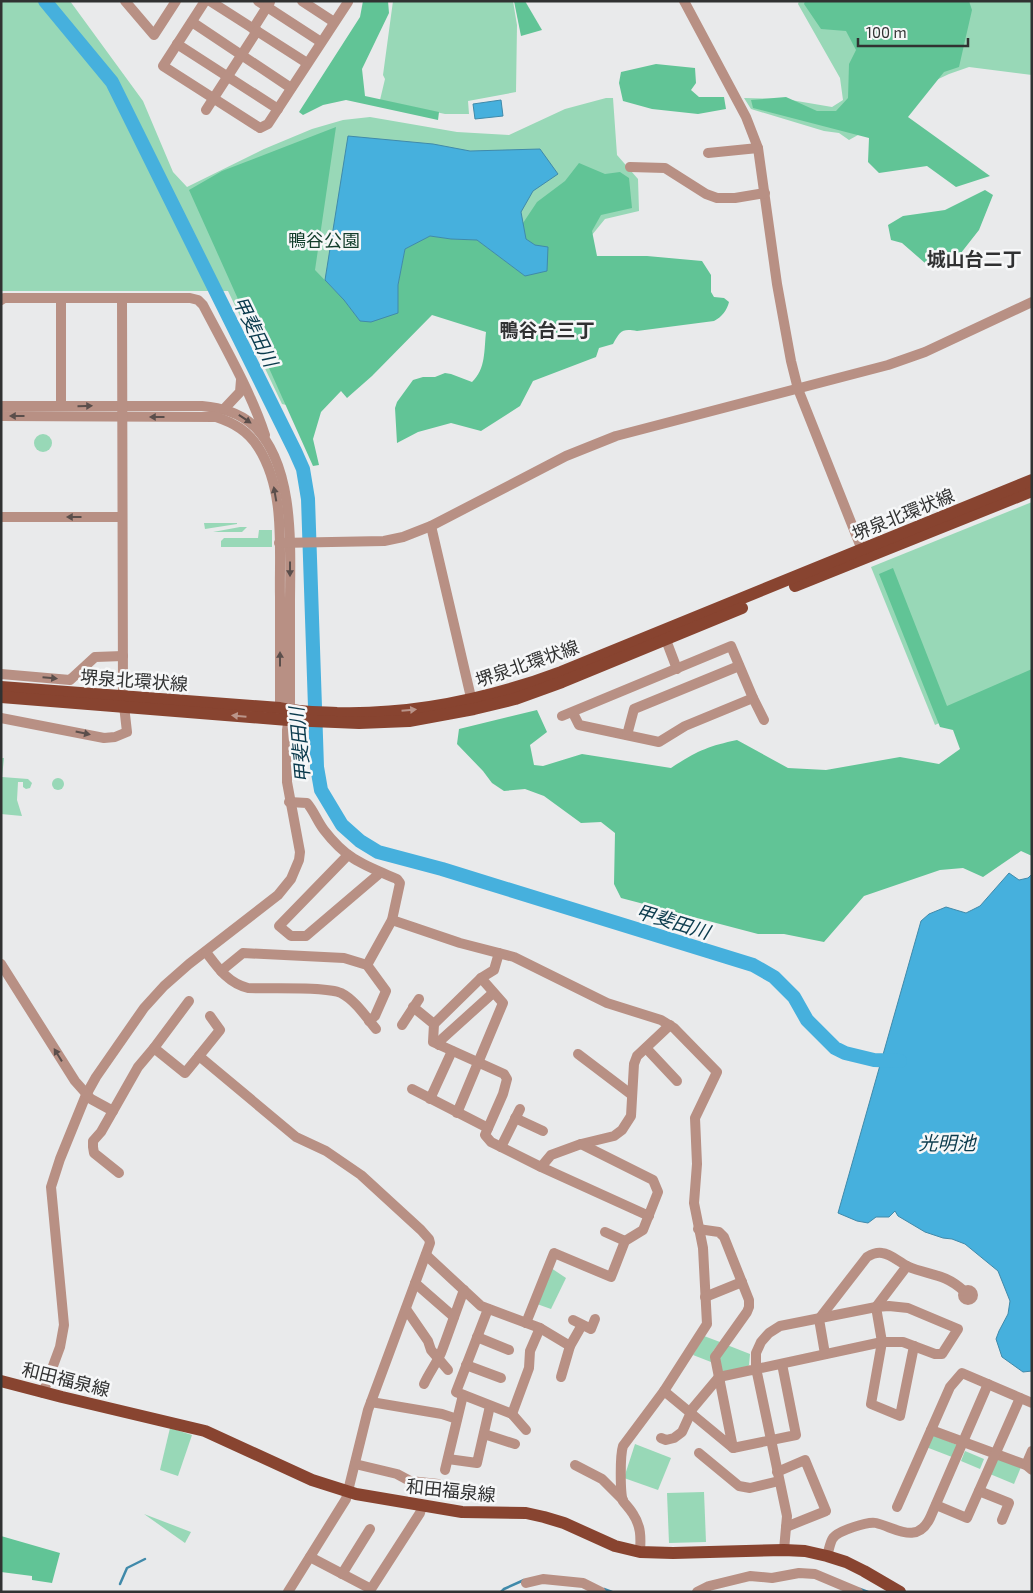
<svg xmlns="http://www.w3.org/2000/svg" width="1033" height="1593" font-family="'Exo 2','Noto Sans JP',sans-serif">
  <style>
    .green { fill: #98d8b7 }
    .forest { fill: #61c496 }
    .water { fill: #46b0dd; stroke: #408aaa }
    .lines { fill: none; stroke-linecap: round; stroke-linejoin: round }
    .stream { stroke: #408aaa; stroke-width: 2.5 }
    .river { stroke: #46b0dd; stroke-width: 14 }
    .minor { stroke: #b89084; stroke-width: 10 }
    .major { stroke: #884430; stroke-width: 12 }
    .oneway { fill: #5a4e4b }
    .oneway2 { fill: #ba958a }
    .labels { text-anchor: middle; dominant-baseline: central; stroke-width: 5; stroke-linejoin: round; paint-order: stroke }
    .park-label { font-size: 18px; fill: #123d2b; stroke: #f6f7f8 }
    .street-label { font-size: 18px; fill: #313232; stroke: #f6f7f8 }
    .neighbourhood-label { font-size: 19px; font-weight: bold; fill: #303132; stroke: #f6f7f8 }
    .water-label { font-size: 19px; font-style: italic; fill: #0a3a4c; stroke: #f6f7f8 }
  </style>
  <rect width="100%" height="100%" fill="#e9eaeb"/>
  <!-- green -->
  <g class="green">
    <path d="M1,1H70L143,101L173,172L187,187L264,149L312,129L343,120L370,117L457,132L509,135L565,109L606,98H613L617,155L638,179L639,211L605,219L547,290L428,313L317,412L282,404L228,291H1Z"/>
    <path d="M393,1H513L517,25L516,92L468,101L469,114H445L380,100L385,79L383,75Z"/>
    <path d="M799,1H1032V75L969,67L949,74L930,83L876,125L849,140L839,133L824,131L751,109L744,98L785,99L832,107L843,100L840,78L798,4Z"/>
    <circle cx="43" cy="443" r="9"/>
    <path d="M1032,502V679L935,725L871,567Z"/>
    <path d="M204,523H237V524L205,529Z"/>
    <path d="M240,527H247L242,532H213Z"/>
    <path d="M259,530H272V547H221V541L224,538H258Z"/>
    <path d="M1,758H4L2,777L28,779L32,783L30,788L26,789L23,787V782H18L17,800L22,816L1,814Z"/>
    <circle cx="58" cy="784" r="6"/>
    <path d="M551,1268L566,1278L551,1309L537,1304Z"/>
    <path d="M704,1336L720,1342L713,1351L711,1362L693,1355Z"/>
    <path d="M727,1345L750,1354L749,1365L747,1368L726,1372L722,1371L719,1357Z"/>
    <path d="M170,1428L192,1435L178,1476L160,1470Z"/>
    <path d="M931,1434L957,1445L952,1457L926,1447Z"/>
    <path d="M635,1444L671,1458L658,1490L624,1478Z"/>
    <path d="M965,1451L984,1459L980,1469L961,1461Z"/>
    <path d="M998,1459L1021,1467L1014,1484L990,1474Z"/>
    <path d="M704,1492L706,1542L669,1543L667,1493Z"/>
    <path d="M144,1514L191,1532L185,1543Z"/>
  </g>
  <!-- forest -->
  <g class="forest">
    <path d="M363,1H388L389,13L362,69L365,96L439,112L438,120L346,100L323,105L303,115L299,112L360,17Z"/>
    <path d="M514,1H525L542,30L521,36Z"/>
    <path d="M805,1H969L972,10L959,67L944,72L908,117L990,176L956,187L927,166L879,173L868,162L869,138L753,108L751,100L786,97L817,111H836L848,98L849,64L856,50L846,31L821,29L804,4Z"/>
    <path d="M656,64L695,68L696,83L691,90L699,97H724L726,109L698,114L652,109L623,101L619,83L621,72Z"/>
    <path d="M336,127L315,270L344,300L360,321L398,313V285L405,249L430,236L451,239L477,240L525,276L535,245L525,239L523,223L537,202L565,181L579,163L605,174L620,172L629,178L632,208L601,215L592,231L597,256H647L702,261L711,275V292L714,297L724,298L729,302C727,310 722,317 714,321L637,331C622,328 620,331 613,344L599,348L596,357L533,381L520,406L481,431L451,423L418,432L397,443L395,408L397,402L413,380L423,377H435L445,373L451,374L472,382C486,369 484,350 486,332L432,315L372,376L347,398L341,391L321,412L313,439L319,465L313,466L189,190L222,171Z"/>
    <path d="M985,190L993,195L979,230L957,258L925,263L902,243L891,240L888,225L903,216L945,210Z"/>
    <path d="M893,568L947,706L1032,669V856L1021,851L983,877L963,868L940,870L864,896L824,942L784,934H758L621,898L614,884L615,833L601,822L581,823L544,796L525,789L504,791L492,783L483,771L457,744L459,729L537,710L547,732L530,745L534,765L543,766L582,754L671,768C695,752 708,746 737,740L788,768L826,770L900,757L939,764L960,749L953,730L940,727L879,574Z"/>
    <path d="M1,1536L60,1553L52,1583L32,1580V1576L1,1572Z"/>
  </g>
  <!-- water -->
  <g class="water">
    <path d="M501,100L503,116L475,119L473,104Z"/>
    <path d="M348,136L433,144L470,151L540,149L558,174L533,191L521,212L526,239L535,245L548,247L547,271L525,276L477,240L451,239L430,236L405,249L398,285V313L371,322L360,321L344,300L325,280Z"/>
    <path d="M1009,873L1019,880L1028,878L1032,874V1371L1023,1372L1002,1357L996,1339L999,1331L1008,1314L1010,1301L998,1271L965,1244L952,1239L943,1238L925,1232L898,1216L895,1211L889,1217H876L868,1223L857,1221L838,1213L921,921L929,914L946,907L966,913L980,906Z"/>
  </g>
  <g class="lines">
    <!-- stream -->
    <g class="stream">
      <path d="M120,1584L127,1568L145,1559"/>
      <path d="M604,1589L612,1592"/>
      <path d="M860,1589L868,1592"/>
      <path d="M501,1592L504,1589L524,1580"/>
    </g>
    <!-- river -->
    <path class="river" d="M45,1L112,82L295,451L303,469L308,499L317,767L321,790L342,825L360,841L378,852L442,869L753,965L774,977L794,997L807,1020L835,1048L845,1053L874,1060L900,1061"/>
    <!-- minor -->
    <g class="minor">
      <path d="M125,1L154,35L176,1"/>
      <path d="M205,1L163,66L260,128L268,124L348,2L347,1"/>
      <path d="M210,1L307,63"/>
      <path d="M258,1L321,42"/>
      <path d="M302,1L334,22"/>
      <path d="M684,1L746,117L758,148L777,284L791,361L798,389L864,555"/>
      <path d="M192,22L291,88"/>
      <path d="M253,29L270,2"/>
      <path d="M177,44L278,109"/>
      <path d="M206,110L257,31"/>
      <path d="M708,153L758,148"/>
      <path d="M630,167L665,168L706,194L717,198H735L765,193"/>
      <path d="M61,299V406"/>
      <path d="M1,300L4,298H190L198,300L203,305C225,347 250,390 265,435"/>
      <path d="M1,406H202C221,408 239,412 254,426C296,467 290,550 290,604C290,639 290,675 290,710L287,730V782L300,852L299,860L291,879L278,895L189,964L164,986L144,1008L96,1077L86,1095L60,1159L51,1187L64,1325L60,1347L43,1393"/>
      <path d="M224,409L240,392L241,380"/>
      <path d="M1,416L216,417C234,423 248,431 258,447C286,491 279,548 280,597C280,634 280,671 280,708L283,713"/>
      <path d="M1,517H122"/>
      <path d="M431,526L473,706"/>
      <path d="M279,543L384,541L403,537L431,526L566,456L616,436L888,365L925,352L1032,302"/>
      <path d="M666,640L677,669"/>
      <path d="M1,674L70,680L95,657L123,656"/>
      <path d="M573,713L579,725L659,742L685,726L753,698"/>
      <path d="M562,716L731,646L753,698L764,720"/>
      <path d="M1,718L104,738L115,737L127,732L123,697L122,299"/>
      <path d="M627,735L634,709L739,666"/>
      <path d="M289,802L307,803C314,811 317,821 324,830C347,860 364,865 397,879L400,883L392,920L367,965"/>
      <path d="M348,855L279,926L291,936H306L380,873"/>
      <path d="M392,920L460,943L514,957L607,1003L661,1020L674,1028L717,1072L695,1118L697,1164L694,1203L703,1248L707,1324L664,1391L623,1446C620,1455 620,1493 623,1501C626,1505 630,1509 633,1514C641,1526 641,1537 640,1552"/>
      <path d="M206,952C218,968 228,983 248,988C267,989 326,986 341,993C355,1000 366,1017 376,1029"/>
      <path d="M1,964L75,1081L91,1099L113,1111L138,1067L154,1048L185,1073L199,1056"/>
      <path d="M221,971L243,953L344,958L367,965L386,991L375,1016L369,1021"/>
      <path d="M413,1007L434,1024L433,1042L504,1074L507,1079L503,1094L485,1135L491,1142L541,1167L649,1216"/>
      <path d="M210,1016L220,1030L199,1056L296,1137L326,1151L361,1175L421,1230L429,1239L430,1243L368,1410L346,1499L288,1592"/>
      <path d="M434,1024L481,978L494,970L499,953"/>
      <path d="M402,1025L419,999"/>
      <path d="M439,1045L442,1039L493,993"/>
      <path d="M154,1048L189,1001"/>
      <path d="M646,1048L677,1081"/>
      <path d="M578,1054L632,1095"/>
      <path d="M412,1089L488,1128"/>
      <path d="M430,1099L452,1051"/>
      <path d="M113,1111L101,1132L93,1141V1147L94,1153L119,1173"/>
      <path d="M457,1113L503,1003L481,978"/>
      <path d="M515,1118L543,1131"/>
      <path d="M501,1147L520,1109"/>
      <path d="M541,1167L551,1155L581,1144L614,1136L622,1130L631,1116L634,1064L637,1056L670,1025"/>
      <path d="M605,1232L625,1241"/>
      <path d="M426,1255L481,1306L540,1328L570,1346"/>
      <path d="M907,1266L876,1307L882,1342L871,1404L900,1416L914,1346"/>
      <path d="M415,1283L454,1317"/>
      <circle cx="968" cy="1295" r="5"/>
      <path d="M705,1297L742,1282"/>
      <path d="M406,1309L428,1341L431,1350L448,1370"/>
      <path d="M488,1309L456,1392L512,1414L529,1368L530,1351L540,1328"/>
      <path d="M573,1320L591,1329L595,1319"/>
      <path d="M526,1323L554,1253L611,1277L625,1241L643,1230L658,1192L653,1180L581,1144"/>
      <path d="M477,1337L509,1350"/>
      <path d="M825,1354L819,1319L867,1257C872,1254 876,1252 882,1253C891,1254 899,1262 907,1266C929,1276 943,1272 964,1291"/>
      <path d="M466,1365L501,1378"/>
      <path d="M561,1377L570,1346L582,1325"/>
      <path d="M424,1384C429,1373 436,1364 441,1353C449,1332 456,1311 464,1290"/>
      <path d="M664,1391L733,1448L715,1357L747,1312L749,1307V1300L724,1237L719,1232L698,1229"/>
      <path d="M371,1402L442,1414L457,1419"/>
      <path d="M512,1414L526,1430"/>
      <path d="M931,1430L1026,1465L1032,1470"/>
      <path d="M484,1434L515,1444"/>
      <path d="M661,1438L666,1440L674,1438L682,1432L693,1408L719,1377L882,1342H903L935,1354H942L958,1329L908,1308L889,1306L876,1307L780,1326L769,1333L761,1342L756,1353V1368L787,1516L784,1550"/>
      <path d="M733,1448L796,1435L782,1364"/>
      <path d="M699,1453L739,1486L750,1488L779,1481"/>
      <path d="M448,1459L477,1463L490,1406"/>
      <path d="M355,1464L397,1474L410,1481L438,1484"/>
      <path d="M575,1465L602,1479L623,1500"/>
      <path d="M1026,1465L1032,1451"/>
      <path d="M445,1470L463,1395"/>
      <path d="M777,1472L805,1460L826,1511L786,1527"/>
      <path d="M979,1491L1009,1503L1002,1520"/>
      <path d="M936,1505L967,1518L1020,1398"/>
      <path d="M897,1507L950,1387L962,1373L1032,1403"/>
      <path d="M827,1556C829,1550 830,1542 833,1538C838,1531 868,1521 876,1523C896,1528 917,1545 930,1518L988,1384"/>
      <path d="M310,1557L371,1589L420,1513L422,1506"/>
      <path d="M342,1574L370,1529"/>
      <path d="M526,1583L543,1579L583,1583L601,1592"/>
      <path d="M697,1592L709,1586L750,1576L772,1578L799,1573L815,1574L858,1592"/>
    </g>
    <!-- major -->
    <g class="major">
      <path d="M795,586L1032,491"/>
      <path d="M1,687L280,708C299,712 317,712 337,713C415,715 489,699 561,672L1032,480"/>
      <path d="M1,697L288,720L359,723L409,721L474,709L515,699L562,682L742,608"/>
      <path d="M1,1381L62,1397L205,1431L312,1480L356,1494L462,1512L526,1513L544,1517L564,1523L615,1546L640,1552L673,1553L784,1550L805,1551L827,1556L846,1562L864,1571L900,1592"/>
    </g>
  </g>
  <!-- one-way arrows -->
  <defs><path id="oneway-solid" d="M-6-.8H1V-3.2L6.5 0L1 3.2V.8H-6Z" transform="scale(1.25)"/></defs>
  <g class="oneway">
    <use href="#oneway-solid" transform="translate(85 406) rotate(-1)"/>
    <use href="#oneway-solid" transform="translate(17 416) rotate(180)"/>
    <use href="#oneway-solid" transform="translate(157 417) rotate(180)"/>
    <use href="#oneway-solid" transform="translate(245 419) rotate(34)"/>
    <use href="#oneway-solid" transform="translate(275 494) rotate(-100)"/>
    <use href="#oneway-solid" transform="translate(74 517) rotate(-180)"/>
    <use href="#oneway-solid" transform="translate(290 569) rotate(90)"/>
    <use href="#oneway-solid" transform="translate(280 659) rotate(-90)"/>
    <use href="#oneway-solid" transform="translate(50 678) rotate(5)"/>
    <use href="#oneway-solid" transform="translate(83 733) rotate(12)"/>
    <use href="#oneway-solid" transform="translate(58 1055) rotate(-122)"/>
  </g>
  <g class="oneway2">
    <use href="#oneway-solid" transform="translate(409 710) rotate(-5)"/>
    <use href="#oneway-solid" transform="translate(239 716) rotate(-175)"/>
  </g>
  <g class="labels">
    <!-- park labels -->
    <g class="park-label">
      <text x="324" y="240">鴨谷公園</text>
    </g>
    <!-- street labels -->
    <g class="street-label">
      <text transform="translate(903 514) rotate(-22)">堺泉北環状線</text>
      <text transform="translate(527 663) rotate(-19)">堺泉北環状線</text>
      <text transform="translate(134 680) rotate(4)">堺泉北環状線</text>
      <text transform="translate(66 1379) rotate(14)">和田福泉線</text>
      <text transform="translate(451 1490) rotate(6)">和田福泉線</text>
    </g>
    <!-- neighbourhood labels -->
    <g class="neighbourhood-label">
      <text x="974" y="258">城山台二丁</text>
      <text x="547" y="329">鴨谷台三丁</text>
    </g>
    <!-- water labels -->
    <g class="water-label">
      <text transform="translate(256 331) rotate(64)">甲斐田川</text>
      <text transform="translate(299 745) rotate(-95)">甲斐田川</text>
      <text transform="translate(673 921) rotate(17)">甲斐田川</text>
      <text x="947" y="1142">光明池</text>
    </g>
  </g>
  <!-- border -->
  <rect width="1033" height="1593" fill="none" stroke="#313232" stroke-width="5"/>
  <!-- scale -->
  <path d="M858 38v8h110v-8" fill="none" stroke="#313232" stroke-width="2.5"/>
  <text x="866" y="38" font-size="15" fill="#313232" stroke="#f6f7f8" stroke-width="4" paint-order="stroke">100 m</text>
</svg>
